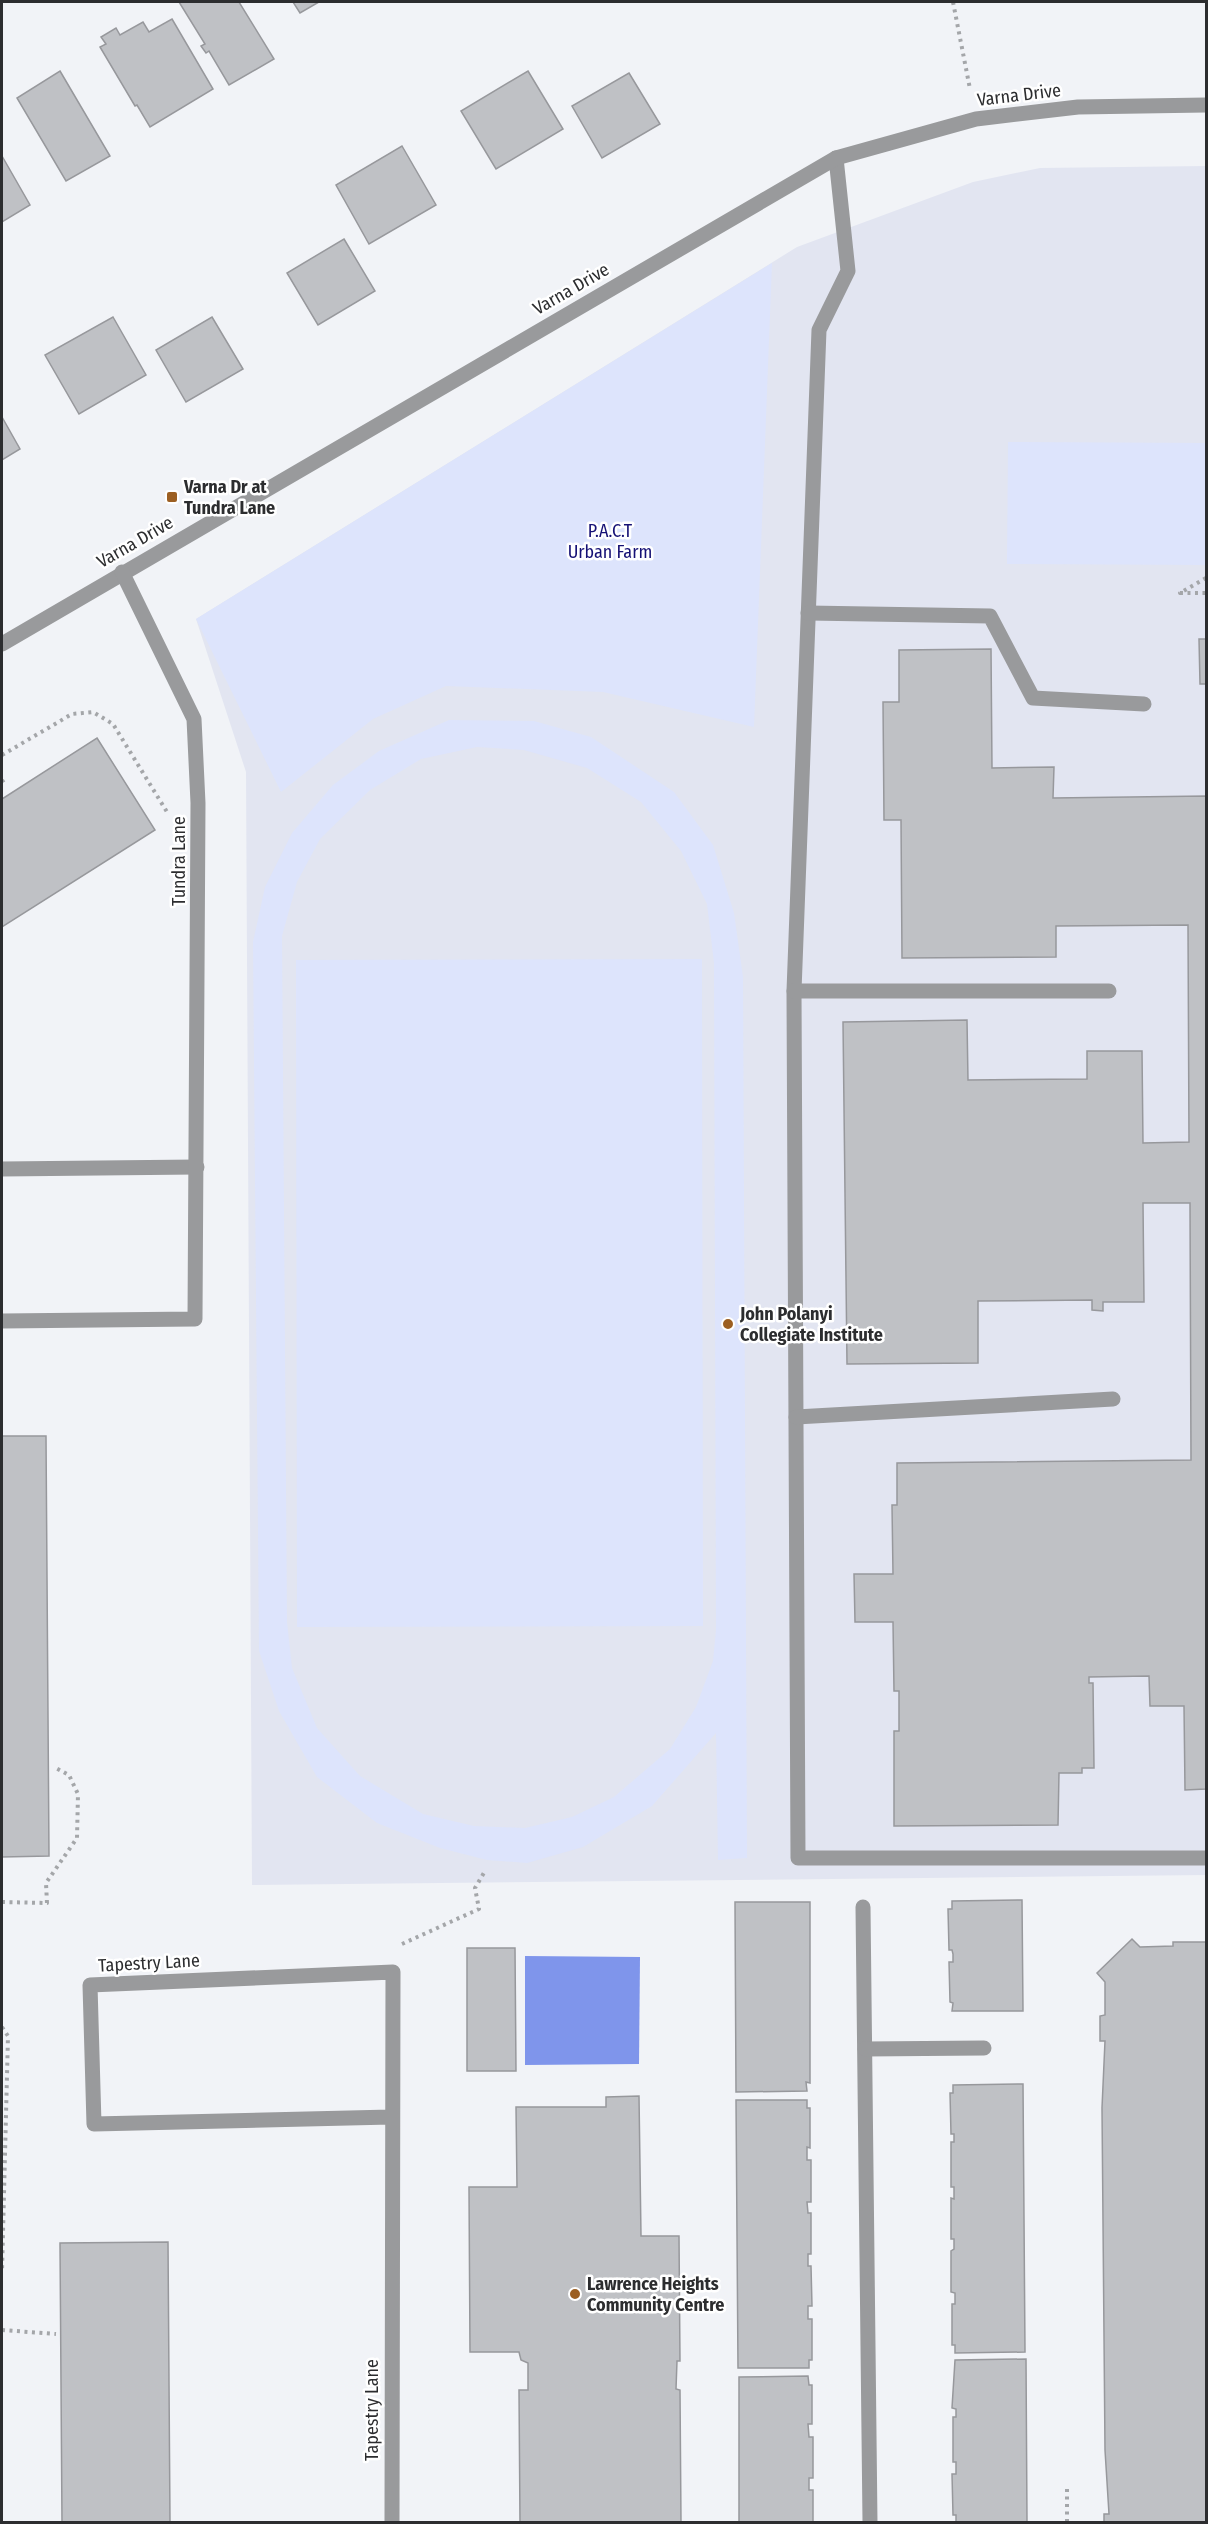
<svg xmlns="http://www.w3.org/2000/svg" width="1208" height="2524" font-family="'Fira Sans Condensed',sans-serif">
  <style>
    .built { fill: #e2e5f1 }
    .green { fill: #dde4fc; fill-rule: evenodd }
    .water { fill: #7f95eb }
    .building { fill: #bfc1c5; stroke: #97989c; stroke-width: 1.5 }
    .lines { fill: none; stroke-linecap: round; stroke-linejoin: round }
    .path { stroke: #a4a6a9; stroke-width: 4; stroke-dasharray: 3 4.5; stroke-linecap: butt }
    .lane { stroke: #999a9c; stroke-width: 15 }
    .street { stroke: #999a9c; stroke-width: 15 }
    .poi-dot { fill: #9c5f22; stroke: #fff; stroke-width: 2 }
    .labels { text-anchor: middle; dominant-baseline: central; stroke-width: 5; stroke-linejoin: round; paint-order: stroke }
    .street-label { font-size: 18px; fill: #2c2d2f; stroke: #fff }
    .poi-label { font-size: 18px; font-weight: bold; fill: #2c2d2f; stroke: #fff; text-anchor: start }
    .park-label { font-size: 18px; fill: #161175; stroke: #fff }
  </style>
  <rect width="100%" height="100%" fill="#f1f3f7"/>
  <!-- built -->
  <path class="built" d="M1206,166V1875L252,1885L246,772L196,619L797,247L973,182L1040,168Z"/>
  <!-- green -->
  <g class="green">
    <path d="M772,263L754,727L603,692L446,686L373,719L281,792L196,619Z"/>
    <path d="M1008,442L1206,443V565L1007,564Z"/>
    <path d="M449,720L534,721L591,737L674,792L713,845L734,913L743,977L747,1858L718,1860L716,1733L652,1806L583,1847L527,1863L487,1860L440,1848L377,1823L317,1777L279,1711L259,1651L253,942L265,887L292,833L333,785L379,751ZM477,747L524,750L587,768L641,802L681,851L707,904L714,963L716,1630L713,1661L696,1707L670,1749L614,1797L572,1817L525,1828L474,1826L423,1814L360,1776L317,1728L292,1668L287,1622L282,936L297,882L320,839L370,790L421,759Z"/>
    <path d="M702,959L703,1626L297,1627L296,960Z"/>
  </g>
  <!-- water -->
  <path class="water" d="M525,1956L640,1957L639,2064L525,2065Z"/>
  <!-- building -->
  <g class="building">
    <path d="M179,2H239L274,59L229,85L209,51L206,53L201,46L205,44Z"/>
    <path d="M293,2H319L300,13Z"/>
    <path d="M172,19L213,89L150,127L137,105L135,106L100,47L106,44L101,37L116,28L120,35L143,22L149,32Z"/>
    <path d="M60,71L110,156L66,181L17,98Z"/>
    <path d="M528,71L563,129L496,169L461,111Z"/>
    <path d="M629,73L660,124L602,158L572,106Z"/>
    <path d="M402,146L436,205L369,244L336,185Z"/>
    <path d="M2,156L30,205L2,222Z"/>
    <path d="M344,239L375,291L318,325L287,273Z"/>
    <path d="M113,317L146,375L79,414L45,355Z"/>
    <path d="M212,317L243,369L186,402L156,350Z"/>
    <path d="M2,417L20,449L2,460Z"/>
    <path d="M1199,639H1206V684H1200Z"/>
    <path d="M991,649L992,768L1054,767L1053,798L1206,796V1789L1185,1790L1184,1706H1150L1149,1676L1089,1677V1683H1093L1094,1768H1082V1773H1059L1058,1825L894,1826V1731H899V1691H894L893,1622H855L854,1574H893L892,1505H897V1463L1191,1460L1190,1203H1143L1144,1302H1103V1311L1092,1310V1300L978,1301V1363L847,1364L843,1022L967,1020L968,1080L1087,1079V1051H1142L1143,1143L1189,1142L1188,925L1056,926V957L902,958L901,820H884L883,702H899V650Z"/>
    <path d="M97,738L155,830L2,927V799Z"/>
    <path d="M2,1436H46L49,1856L2,1857Z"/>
    <path d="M1022,1900L1023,2011H952L953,2003L950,2002L949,1962H953V1954L952,1950H949L948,1909H952V1901Z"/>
    <path d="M735,1902H810V2083L806,2082L807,2091L736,2092Z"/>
    <path d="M1132,1939L1140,1947L1173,1946V1942H1206V2522H1104V2514H1109L1105,2450L1102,2108L1105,2041H1100V2016L1105,2015V1982L1097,1973Z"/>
    <path d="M467,1948H515L516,2071H467Z"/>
    <path d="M1023,2084L1025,2352L955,2353V2345H952V2304H955V2293L951,2292V2251L954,2249V2239H951V2198L954,2199V2187H951V2142H954V2134H951L950,2093H953V2085Z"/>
    <path d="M639,2096L641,2236H679L680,2361H677L676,2389L680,2390L681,2522H520L519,2390H528V2363L521,2360L519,2352H470L469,2187H517L516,2107H606V2097Z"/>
    <path d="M736,2100H807V2108H810V2148L807,2147V2160H811V2202H807L808,2213H811V2254H808V2266H811L812,2306H808V2319H812V2360H809V2368H738Z"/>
    <path d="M168,2242L170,2522H62L60,2243Z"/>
    <path d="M1026,2359L1027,2522H956V2515H953L952,2474H956V2462H953V2417H956V2409L952,2408L955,2360Z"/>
    <path d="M808,2376L809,2385H812V2424H808L809,2437H813V2478H809V2490H813V2522H739V2377Z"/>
  </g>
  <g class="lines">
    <!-- path -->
    <g class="path">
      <path d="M953,2L970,89"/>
      <path d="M1206,578L1180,593H1206"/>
      <path d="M2,755L72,714L93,712L113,724L167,812"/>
      <path d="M2,780L5,785"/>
      <path d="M2,1902L47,1903L46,1883L77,1838L78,1794L69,1775L54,1767"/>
      <path d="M402,1944L479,1909L475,1888L485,1871"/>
      <path d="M2,2027L8,2036L2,2272"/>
      <path d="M2,2330L56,2334"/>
      <path d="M1067,2522V2487"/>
    </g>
    <!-- lane -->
    <g class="lane">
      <path d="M836,158L848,271L819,330L794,991L798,1858H1206"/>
      <path d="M808,613L990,616L1033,698L1144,704"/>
      <path d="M794,991H1109"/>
      <path d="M796,1417L1113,1399"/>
      <path d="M863,1907L870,2522"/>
      <path d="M865,2049L984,2048"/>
    </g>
    <!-- street -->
    <g class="street">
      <path d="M2,644L836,158L976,119L1078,107L1206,105"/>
      <path d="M2,1169L197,1167"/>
      <path d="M2,1321L195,1319L198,803L194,719L122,572"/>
      <path d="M391,2117L94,2124L90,1985L393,1972L392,2522"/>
    </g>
  </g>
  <!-- markers -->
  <g class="poi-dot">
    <rect x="166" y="491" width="12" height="12" rx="3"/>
    <circle cx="728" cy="1324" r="6"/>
    <circle cx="575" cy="2294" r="6"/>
  </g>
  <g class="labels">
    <!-- street labels -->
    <g class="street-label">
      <text transform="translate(1019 95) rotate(-7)">Varna Drive</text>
      <text transform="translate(571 289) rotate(-30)">Varna Drive</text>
      <text transform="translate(135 542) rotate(-30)">Varna Drive</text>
      <text transform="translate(179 861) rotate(-90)">Tundra Lane</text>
      <text transform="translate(149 1963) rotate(-3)">Tapestry Lane</text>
      <text transform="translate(372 2410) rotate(-90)">Tapestry Lane</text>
    </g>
    <!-- poi labels -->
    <g class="poi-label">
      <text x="184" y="487">Varna Dr at<tspan x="184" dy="21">Tundra Lane</tspan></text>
      <text x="740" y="1314">John Polanyi<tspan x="740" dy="21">Collegiate Institute</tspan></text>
      <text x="587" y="2284">Lawrence Heights<tspan x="587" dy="21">Community Centre</tspan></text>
    </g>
    <!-- park labels -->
    <g class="park-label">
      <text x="610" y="531">P.A.C.T<tspan x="610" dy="21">Urban Farm</tspan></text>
    </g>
  </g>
  <!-- border -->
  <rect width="1208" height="2524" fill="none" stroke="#2c2d2f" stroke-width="6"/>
</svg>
